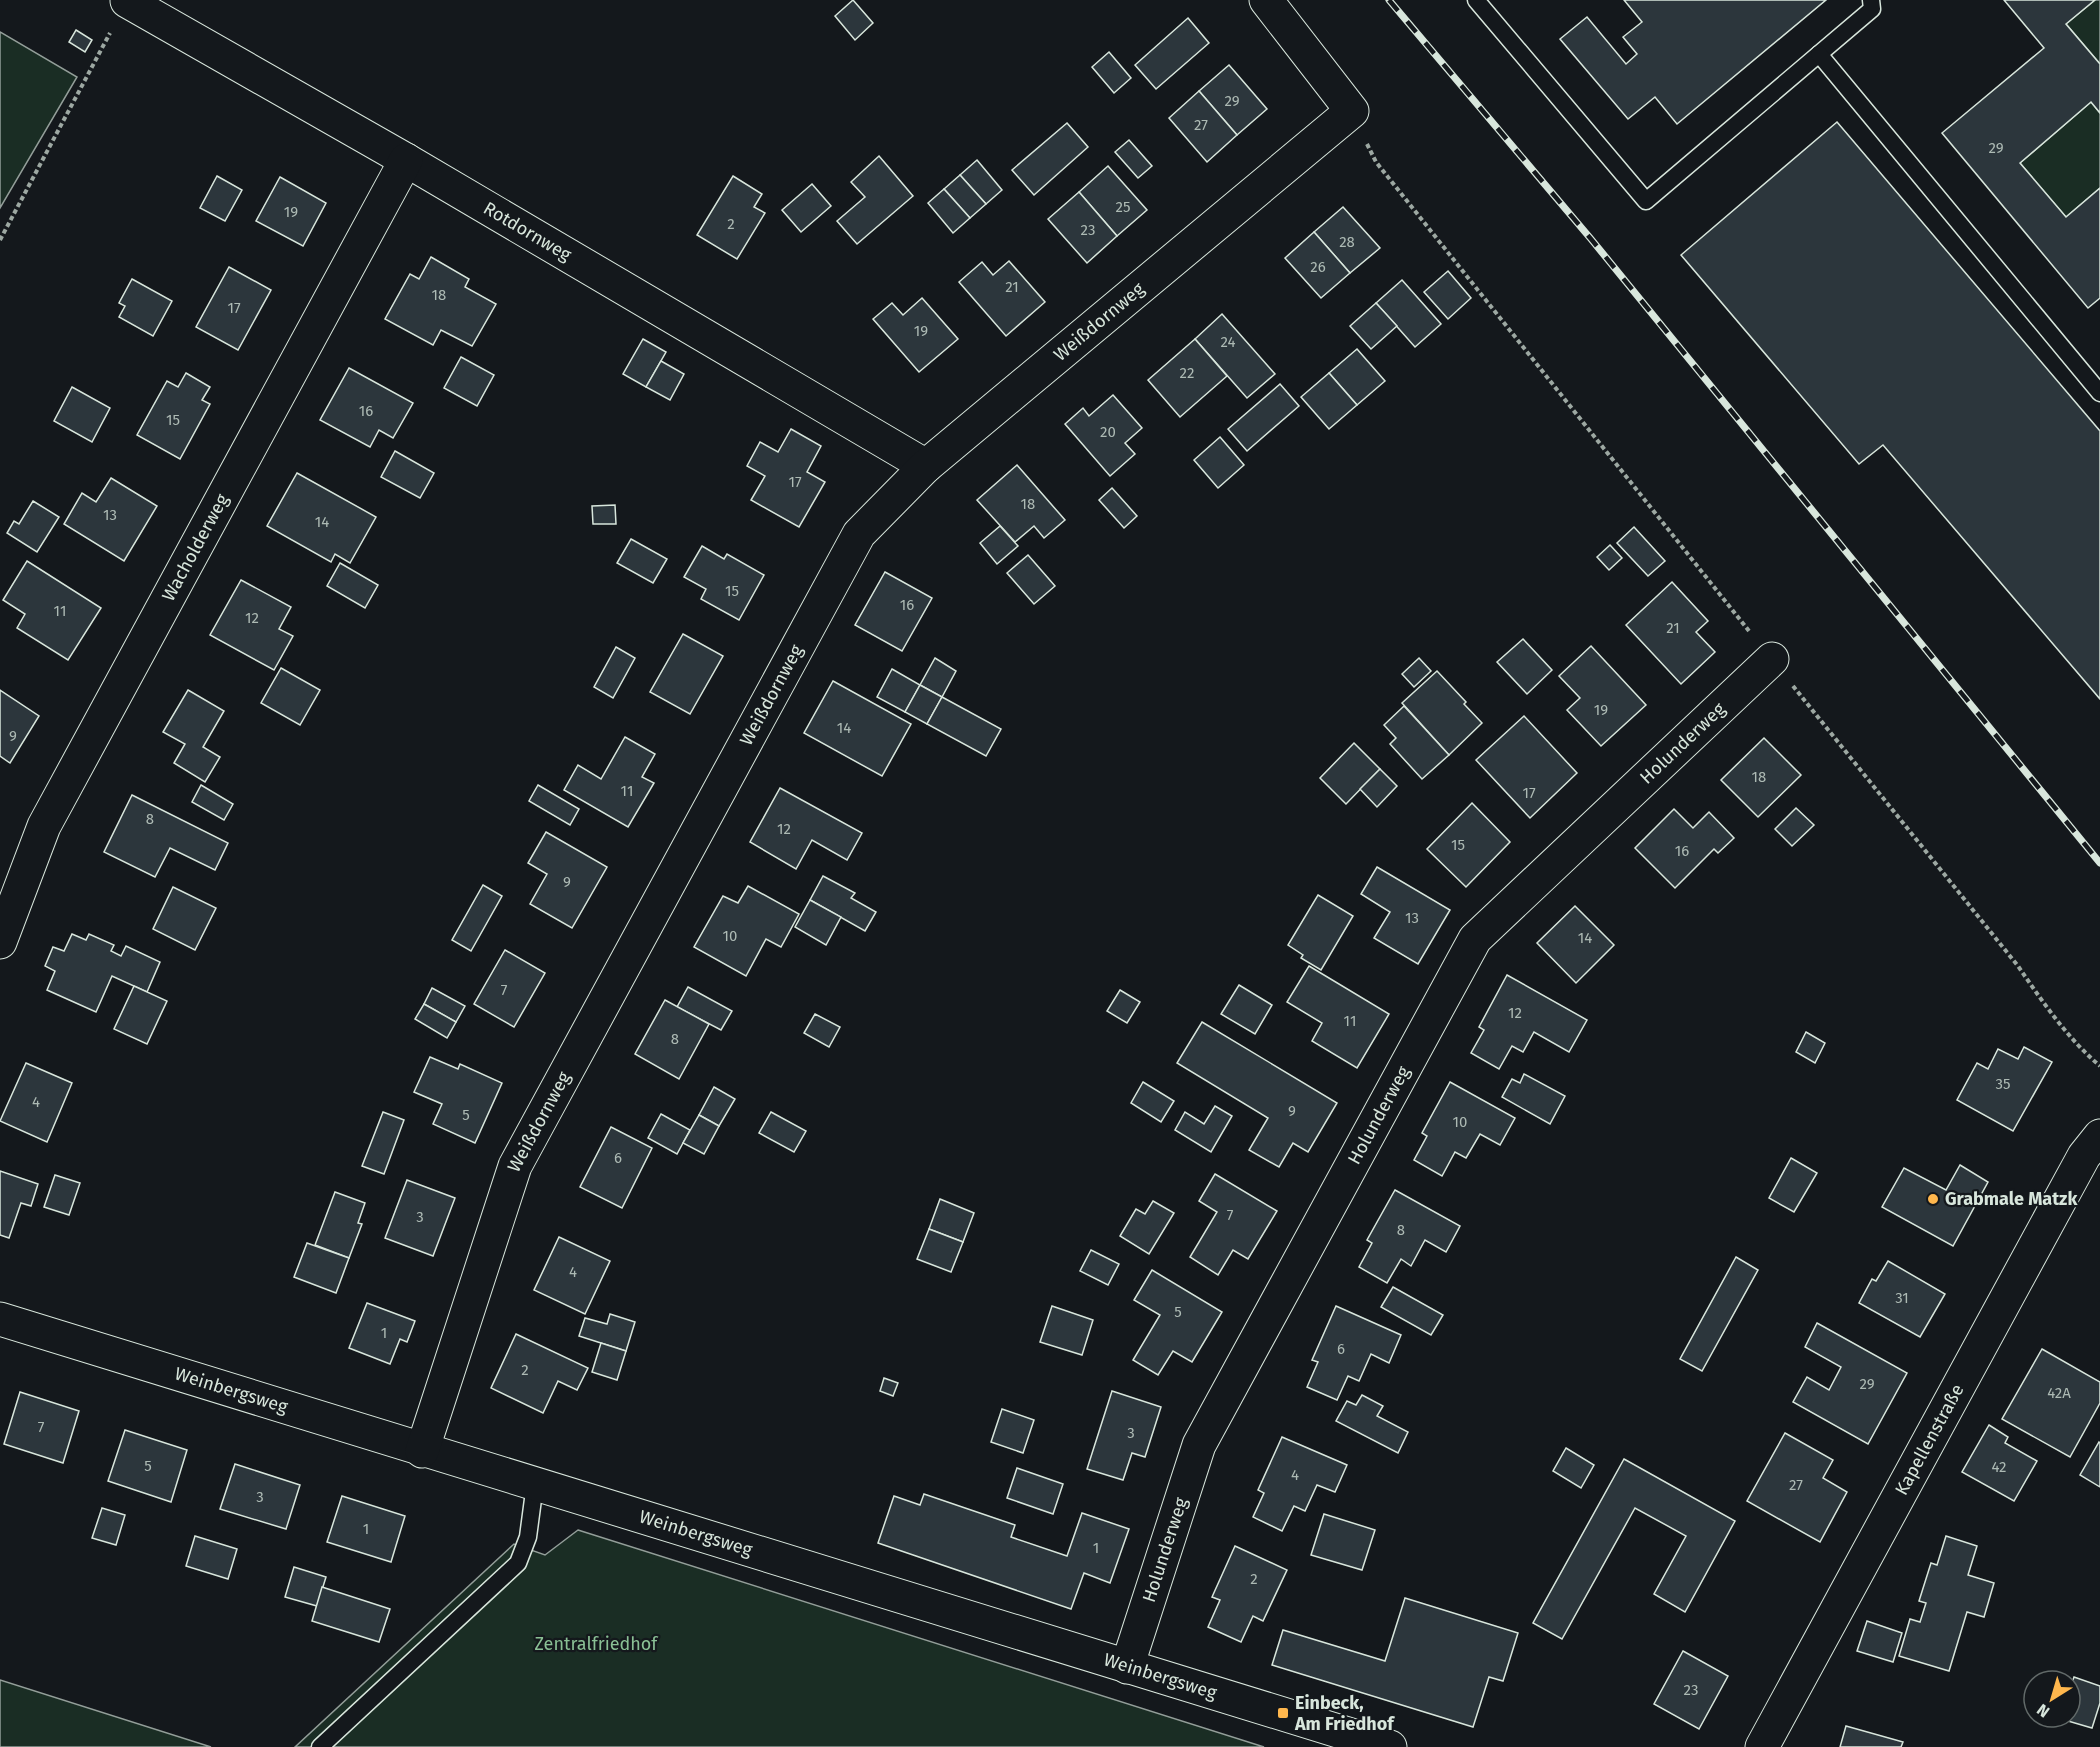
<svg xmlns="http://www.w3.org/2000/svg" width="2100" height="1747" font-family="'Fira Sans',sans-serif">
  <style>
    .green { fill: #1a2d24; stroke: #939e99; stroke-width: 1.5 }
    .building { fill: #2c363c; stroke: #d8e6dc; stroke-width: 1.5 }
    .lines { fill: none; stroke-linecap: round; stroke-linejoin: round }
    .lane-casing { stroke: #d8e6dc; stroke-width: 19 }
    .street-casing { stroke: #d8e6dc; stroke-width: 35 }
    .path { stroke: #9da8a2; stroke-width: 4; stroke-dasharray: 4.5 3; stroke-linecap: butt }
    .lane { stroke: #14181c; stroke-width: 16 }
    .street { stroke: #14181c; stroke-width: 33 }
    .rail-casing { stroke: #d8e6dc; stroke-width: 7 }
    .rail { stroke: #14181c; stroke-width: 4.5; stroke-dasharray: 14; stroke-linecap: butt }
    .poi-dot { fill: #ffb74d; stroke: #14181c; stroke-width: 2 }
    .labels { text-anchor: middle; dominant-baseline: central; stroke-width: 4.5; stroke-linejoin: round; paint-order: stroke }
    .number-label { font-size: 15px; fill: #adbab4 }
    .street-label { font-size: 18px; fill: #d8e6dc; stroke: #14181c }
    .poi-label { font-size: 18px; font-weight: bold; fill: #d8e6dc; stroke: #14181c; text-anchor: start }
    .park-label { font-size: 18px; fill: #8ac095; stroke: #14181c }
  </style>
  <rect width="100%" height="100%" fill="#14181c"/>
  <!-- green -->
  <g class="green">
    <path d="M2095,0H2100V64L2066,24Z"/>
    <path d="M0,32L77,77L0,208Z"/>
    <path d="M2091,102L2100,113V188L2066,217L2020,163Z"/>
    <path d="M578,1530L1264,1747H295L514,1544L545,1555Z"/>
    <path d="M0,1680L211,1747H0Z"/>
  </g>
  <!-- building -->
  <g class="building">
    <path d="M853,0L873,23L855,40L835,16Z"/>
    <path d="M1624,0H1826L1677,124L1655,97L1628,119L1560,39L1587,17L1626,64L1637,54L1623,37L1642,22Z"/>
    <path d="M2004,0H2095L2066,24L2100,64V113L2091,102L2020,163L2066,217L2100,188V298L2088,308L1942,133L2044,48Z"/>
    <path d="M1188,18L1209,43L1156,89L1135,65Z"/>
    <path d="M76,30L92,40L85,52L69,42Z"/>
    <path d="M1109,52L1131,78L1114,93L1092,67Z"/>
    <path d="M1229,65L1267,109L1237,135L1199,91Z"/>
    <path d="M1199,91L1237,135L1207,162L1169,118Z"/>
    <path d="M1837,122L2100,431V699L1883,445L1859,464L1681,255Z"/>
    <path d="M1067,123L1088,147L1034,195L1012,170Z"/>
    <path d="M1129,140L1152,166L1138,178L1115,152Z"/>
    <path d="M879,156L913,196L857,244L837,221L865,197L851,182Z"/>
    <path d="M977,160L1002,190L986,204L960,175Z"/>
    <path d="M1108,166L1147,210L1117,236L1079,192Z"/>
    <path d="M960,175L986,204L970,218L944,189Z"/>
    <path d="M217,176L242,190L225,221L200,208Z"/>
    <path d="M733,176L762,194L754,207L765,213L737,259L697,235Z"/>
    <path d="M280,177L326,203L303,246L256,221Z"/>
    <path d="M812,184L831,206L801,232L782,210Z"/>
    <path d="M944,189L970,218L953,233L928,203Z"/>
    <path d="M1079,192L1117,236L1087,263L1048,219Z"/>
    <path d="M1343,207L1380,248L1350,273L1314,232Z"/>
    <path d="M1314,232L1350,273L1321,298L1285,258Z"/>
    <path d="M431,257L469,279L465,287L496,304L472,346L441,330L433,345L385,319L410,274L419,279Z"/>
    <path d="M1009,261L1045,302L1006,336L959,282L982,262L993,275Z"/>
    <path d="M229,267L271,290L238,350L196,327Z"/>
    <path d="M1448,271L1471,298L1448,319L1424,292Z"/>
    <path d="M132,279L172,301L153,336L119,317L125,306L119,303Z"/>
    <path d="M1402,280L1441,324L1415,347L1376,303Z"/>
    <path d="M922,298L958,339L919,372L873,319L892,303L903,315Z"/>
    <path d="M1376,303L1397,326L1371,349L1350,326Z"/>
    <path d="M1222,314L1275,374L1247,398L1195,339Z"/>
    <path d="M643,339L666,352L646,387L623,374Z"/>
    <path d="M1195,339L1227,376L1180,417L1148,380Z"/>
    <path d="M1357,349L1385,381L1357,405L1329,373Z"/>
    <path d="M461,357L494,375L477,406L444,388Z"/>
    <path d="M661,361L684,374L670,400L646,387Z"/>
    <path d="M349,368L413,403L393,438L379,430L370,447L320,420Z"/>
    <path d="M186,373L210,387L202,400L210,404L180,459L137,435L167,381L178,387Z"/>
    <path d="M1329,373L1357,405L1329,429L1301,397Z"/>
    <path d="M1280,384L1299,406L1247,451L1228,429Z"/>
    <path d="M72,387L110,408L92,442L54,421Z"/>
    <path d="M1113,395L1142,428L1125,443L1135,454L1110,476L1065,424L1083,408L1089,416Z"/>
    <path d="M791,429L821,446L807,472L825,482L799,527L751,500L765,476L747,466L760,442L778,452Z"/>
    <path d="M1220,437L1244,465L1218,488L1194,460Z"/>
    <path d="M395,451L434,473L420,498L381,477Z"/>
    <path d="M1017,465L1065,520L1044,538L1034,526L1015,542L977,500Z"/>
    <path d="M297,473L376,517L350,563L335,554L331,562L267,526Z"/>
    <path d="M111,478L157,506L124,561L64,524L82,493L96,502Z"/>
    <path d="M1112,488L1137,516L1124,528L1099,500Z"/>
    <path d="M33,501L59,517L37,552L7,533L14,521L19,524Z"/>
    <path d="M615,505L616,524H593L592,506Z"/>
    <path d="M1000,526L1018,546L997,564L980,543Z"/>
    <path d="M1634,527L1665,561L1648,576L1617,543Z"/>
    <path d="M631,539L667,559L653,583L617,563Z"/>
    <path d="M1610,545L1622,558L1609,570L1597,557Z"/>
    <path d="M702,546L724,559L727,554L764,575L739,620L701,599L706,589L684,577Z"/>
    <path d="M1028,555L1055,586L1034,604L1007,573Z"/>
    <path d="M27,561L101,608L68,660L17,628L25,614L3,600Z"/>
    <path d="M340,563L378,585L365,608L327,586Z"/>
    <path d="M885,572L932,598L902,651L855,625Z"/>
    <path d="M241,580L291,607L279,629L293,636L274,670L210,635Z"/>
    <path d="M1672,582L1708,621L1696,632L1715,652L1681,684L1626,625Z"/>
    <path d="M683,634L723,656L690,714L650,692Z"/>
    <path d="M1523,639L1552,670L1527,694L1497,662Z"/>
    <path d="M1591,646L1646,705L1601,746L1567,710L1580,698L1559,676Z"/>
    <path d="M616,647L635,658L613,698L594,687Z"/>
    <path d="M935,658L956,671L942,697L920,685Z"/>
    <path d="M1419,658L1431,671L1414,687L1402,674Z"/>
    <path d="M281,668L320,690L300,725L261,703Z"/>
    <path d="M892,669L920,685L905,712L877,697Z"/>
    <path d="M1437,671L1466,702L1464,704L1482,723L1449,755L1402,703Z"/>
    <path d="M833,681L911,724L882,776L804,733Z"/>
    <path d="M920,685L942,697L927,724L905,712Z"/>
    <path d="M0,690L39,716L10,763L0,756Z"/>
    <path d="M188,690L224,711L203,747L220,757L205,782L174,763L185,744L163,732Z"/>
    <path d="M942,697L1001,729L986,756L927,724Z"/>
    <path d="M1404,706L1449,755L1422,779L1390,744L1396,738L1384,725Z"/>
    <path d="M1524,716L1577,773L1530,818L1476,760Z"/>
    <path d="M625,737L655,754L642,777L654,783L628,827L564,790L578,765L601,779Z"/>
    <path d="M1764,738L1801,775L1758,817L1721,780Z"/>
    <path d="M1354,743L1380,769L1346,804L1320,778Z"/>
    <path d="M1380,769L1397,786L1377,807L1360,789Z"/>
    <path d="M201,785L233,804L224,820L192,802Z"/>
    <path d="M538,785L579,809L570,825L529,801Z"/>
    <path d="M780,788L862,833L847,860L812,840L796,869L750,842Z"/>
    <path d="M132,795L228,843L215,870L170,848L155,877L104,852Z"/>
    <path d="M1472,803L1510,842L1466,887L1427,849Z"/>
    <path d="M1796,808L1814,825L1792,846L1775,829Z"/>
    <path d="M1674,809L1693,828L1709,812L1734,838L1718,853L1714,849L1675,888L1635,848Z"/>
    <path d="M546,832L607,867L572,928L530,904L547,874L528,863Z"/>
    <path d="M1377,867L1450,910L1418,964L1374,938L1390,912L1361,894Z"/>
    <path d="M823,876L855,893L851,898L876,912L865,931L810,900Z"/>
    <path d="M483,885L502,896L471,951L452,940Z"/>
    <path d="M748,886L799,914L781,947L766,939L746,976L694,947L723,896L738,903Z"/>
    <path d="M173,887L216,908L195,950L153,929Z"/>
    <path d="M1318,895L1353,916L1321,970L1301,958L1303,955L1288,945Z"/>
    <path d="M810,900L841,917L826,945L795,927Z"/>
    <path d="M1575,906L1614,945L1576,983L1537,943Z"/>
    <path d="M72,934L86,940L89,934L114,945L111,951L121,956L126,946L160,962L147,992L112,976L96,1012L47,990L55,971L45,966L53,947L64,951Z"/>
    <path d="M505,950L545,973L514,1027L474,1004Z"/>
    <path d="M1309,966L1389,1014L1357,1068L1312,1041L1322,1023L1287,1002Z"/>
    <path d="M1507,975L1587,1020L1569,1052L1534,1032L1523,1052L1512,1046L1499,1069L1471,1053L1484,1030L1479,1027Z"/>
    <path d="M1239,985L1272,1005L1255,1034L1221,1014Z"/>
    <path d="M134,986L167,1001L147,1044L114,1029Z"/>
    <path d="M688,987L732,1011L721,1030L677,1007Z"/>
    <path d="M432,988L465,1006L456,1022L424,1004Z"/>
    <path d="M1120,990L1140,1002L1127,1023L1107,1011Z"/>
    <path d="M665,1000L709,1024L679,1079L635,1054Z"/>
    <path d="M424,1004L456,1022L447,1038L415,1019Z"/>
    <path d="M815,1014L840,1027L829,1047L804,1033Z"/>
    <path d="M1202,1022L1337,1103L1308,1152L1293,1143L1279,1167L1249,1150L1268,1118L1177,1063Z"/>
    <path d="M1806,1032L1825,1043L1815,1063L1796,1052Z"/>
    <path d="M2024,1047L2052,1062L2013,1131L1957,1100L1977,1063L1988,1069L1998,1049L2018,1059Z"/>
    <path d="M430,1057L458,1069L460,1064L502,1083L475,1143L433,1124L442,1104L414,1092Z"/>
    <path d="M26,1063L72,1083L47,1142L0,1121Z"/>
    <path d="M1524,1074L1565,1096L1550,1124L1502,1097L1512,1079L1520,1083Z"/>
    <path d="M1143,1082L1174,1101L1161,1122L1131,1103Z"/>
    <path d="M1450,1082L1515,1118L1500,1145L1480,1134L1466,1158L1455,1152L1442,1176L1414,1160L1427,1136L1422,1133Z"/>
    <path d="M714,1087L735,1099L719,1126L699,1115Z"/>
    <path d="M1215,1106L1232,1116L1211,1152L1175,1130L1185,1112L1204,1124Z"/>
    <path d="M383,1112L404,1120L384,1174L362,1166Z"/>
    <path d="M771,1112L806,1131L794,1152L759,1133Z"/>
    <path d="M661,1114L690,1130L677,1154L648,1138Z"/>
    <path d="M699,1115L719,1126L704,1154L683,1143Z"/>
    <path d="M611,1127L652,1148L622,1208L580,1187Z"/>
    <path d="M1791,1158L1817,1173L1794,1212L1769,1198Z"/>
    <path d="M1960,1165L1988,1182L1953,1246L1882,1207L1904,1168L1946,1190Z"/>
    <path d="M0,1171L38,1184L31,1206L21,1203L9,1238L0,1235Z"/>
    <path d="M1215,1174L1277,1211L1248,1259L1233,1250L1218,1275L1190,1257L1217,1212L1199,1201Z"/>
    <path d="M55,1175L80,1183L69,1215L44,1207Z"/>
    <path d="M407,1180L455,1198L433,1256L385,1238Z"/>
    <path d="M1395,1190L1460,1226L1446,1252L1425,1240L1411,1266L1401,1259L1387,1283L1359,1267L1372,1243L1367,1240Z"/>
    <path d="M335,1192L365,1203L358,1223L362,1224L349,1258L315,1245Z"/>
    <path d="M940,1199L974,1213L963,1242L929,1229Z"/>
    <path d="M1153,1201L1174,1213L1149,1254L1120,1236L1136,1209L1145,1214Z"/>
    <path d="M929,1229L963,1242L951,1272L917,1259Z"/>
    <path d="M559,1237L610,1261L585,1314L534,1290Z"/>
    <path d="M307,1243L349,1258L336,1293L294,1277Z"/>
    <path d="M1091,1250L1119,1264L1108,1285L1080,1271Z"/>
    <path d="M1736,1257L1758,1270L1702,1371L1680,1359Z"/>
    <path d="M1888,1261L1945,1294L1920,1337L1859,1303L1872,1279L1876,1281Z"/>
    <path d="M1152,1270L1222,1312L1192,1362L1173,1351L1158,1375L1133,1360L1160,1315L1134,1300Z"/>
    <path d="M1393,1287L1443,1315L1431,1335L1381,1307Z"/>
    <path d="M367,1303L415,1321L407,1342L400,1339L390,1364L349,1348Z"/>
    <path d="M1052,1306L1093,1320L1082,1355L1040,1342Z"/>
    <path d="M1336,1306L1401,1335L1389,1363L1371,1354L1359,1381L1348,1376L1337,1400L1307,1387L1318,1362L1312,1360Z"/>
    <path d="M610,1314L635,1322L626,1351L579,1336L585,1318L607,1324Z"/>
    <path d="M1817,1323L1907,1373L1868,1444L1793,1402L1807,1377L1829,1390L1841,1367L1805,1347Z"/>
    <path d="M516,1334L588,1368L577,1390L558,1381L543,1413L491,1388Z"/>
    <path d="M601,1343L626,1351L617,1380L592,1372Z"/>
    <path d="M2042,1349L2100,1382V1403L2070,1457L2002,1419Z"/>
    <path d="M884,1378L898,1383L893,1396L880,1391Z"/>
    <path d="M1112,1391L1161,1407L1145,1457L1132,1453L1123,1480L1087,1469Z"/>
    <path d="M20,1392L79,1411L63,1463L4,1444Z"/>
    <path d="M1362,1395L1383,1406L1377,1416L1408,1432L1398,1453L1336,1421L1347,1401L1356,1405Z"/>
    <path d="M1002,1409L1034,1420L1023,1453L991,1442Z"/>
    <path d="M1989,1425L2008,1437L2005,1443L2037,1461L2014,1501L1962,1472Z"/>
    <path d="M125,1430L187,1450L171,1502L108,1481Z"/>
    <path d="M1785,1433L1833,1460L1823,1478L1847,1492L1820,1542L1747,1501Z"/>
    <path d="M1282,1437L1347,1465L1335,1492L1317,1485L1305,1511L1294,1506L1282,1531L1253,1517L1264,1493L1258,1490Z"/>
    <path d="M2099,1442L2100,1443V1487L2080,1475Z"/>
    <path d="M1566,1448L1594,1465L1581,1488L1553,1471Z"/>
    <path d="M1624,1459L1735,1521L1685,1612L1654,1594L1686,1536L1635,1508L1562,1639L1533,1623Z"/>
    <path d="M235,1464L300,1485L286,1529L220,1509Z"/>
    <path d="M1017,1468L1063,1484L1053,1514L1007,1498Z"/>
    <path d="M924,1494L1015,1525L1011,1537L1067,1556L1082,1513L1129,1529L1110,1583L1084,1573L1071,1609L878,1543L894,1496L920,1505Z"/>
    <path d="M342,1496L405,1516L391,1562L327,1542Z"/>
    <path d="M102,1508L125,1515L116,1545L92,1538Z"/>
    <path d="M1324,1514L1375,1530L1362,1570L1311,1555Z"/>
    <path d="M195,1536L237,1549L228,1579L186,1566Z"/>
    <path d="M1946,1536L1977,1546L1968,1575L1994,1583L1984,1617L1967,1612L1949,1671L1899,1656L1910,1619L1920,1622L1926,1603L1919,1601L1931,1563L1937,1565Z"/>
    <path d="M1235,1546L1287,1570L1263,1621L1253,1616L1241,1642L1208,1627L1220,1600L1212,1597Z"/>
    <path d="M294,1567L326,1577L317,1606L285,1597Z"/>
    <path d="M322,1587L390,1609L379,1642L312,1621Z"/>
    <path d="M1405,1598L1518,1633L1503,1681L1489,1677L1473,1727L1272,1665L1283,1630L1385,1661Z"/>
    <path d="M1867,1621L1902,1633L1893,1662L1857,1651Z"/>
    <path d="M1683,1651L1728,1676L1699,1729L1654,1704Z"/>
    <path d="M2074,1677L2100,1686V1703L2092,1728L2061,1719V1717H2070V1689Z"/>
    <path d="M1846,1726L1903,1742L1901,1747H1840Z"/>
  </g>
  <g class="lines">
    <!-- lane casing -->
    <g class="lane-casing">
      <g id="lane">
        <path d="M1476,0L1646,201L1872,9L1871,0"/>
        <path d="M1819,54L2100,393"/>
        <path d="M320,1747L518,1563L528,1537L535,1484"/>
      </g>
    </g>
    <!-- street casing -->
    <g class="street-casing">
      <g id="street">
        <path id="s1" d="M127,1L406,160L926,466"/>
        <path id="s2" d="M0,942L44,826L406,160"/>
        <path id="s3" d="M0,1319L1390,1747"/>
        <path id="s4" d="M422,1451L515,1166L859,534L926,466L1352,111L1266,0"/>
        <path id="s5" d="M1127,1667L1199,1445L1475,939L1772,659"/>
        <path id="s6" d="M1762,1747L2084,1156L2100,1136"/>
      </g>
    </g>
    <!-- path -->
    <g class="path">
      <path d="M1367,144L1376,162L1749,631"/>
      <path d="M0,240L110,33"/>
      <path d="M1793,686L2018,966C2042,1001 2067,1038 2100,1066"/>
    </g>
    <!-- lane -->
    <use href="#lane" class="lane"/>
    <!-- street -->
    <use href="#street" class="street"/>
    <!-- rail casing -->
    <g class="rail-casing">
      <path id="rail" d="M1389,0L1591,239L2100,863"/>
    </g>
    <!-- rail -->
    <use href="#rail" class="rail"/>
  </g>
  <!-- markers -->
  <g class="poi-dot">
    <circle cx="1933" cy="1199" r="6"/>
    <rect x="1277" y="1707" width="12" height="12" rx="3"/>
  </g>
  <g class="labels">
    <!-- number labels -->
    <g class="number-label">
      <text x="1232" y="101">29</text>
      <text x="1201" y="125">27</text>
      <text x="1996" y="148">29</text>
      <text x="1123" y="207">25</text>
      <text x="291" y="212">19</text>
      <text x="731" y="224">2</text>
      <text x="1088" y="230">23</text>
      <text x="1347" y="242">28</text>
      <text x="1318" y="267">26</text>
      <text x="1012" y="287">21</text>
      <text x="439" y="295">18</text>
      <text x="234" y="308">17</text>
      <text x="921" y="331">19</text>
      <text x="1228" y="342">24</text>
      <text x="1187" y="373">22</text>
      <text x="366" y="411">16</text>
      <text x="173" y="420">15</text>
      <text x="1108" y="432">20</text>
      <text x="795" y="482">17</text>
      <text x="1028" y="504">18</text>
      <text x="110" y="515">13</text>
      <text x="322" y="522">14</text>
      <text x="732" y="591">15</text>
      <text x="907" y="605">16</text>
      <text x="60" y="611">11</text>
      <text x="252" y="618">12</text>
      <text x="1673" y="628">21</text>
      <text x="1601" y="710">19</text>
      <text x="844" y="728">14</text>
      <text x="13" y="736">9</text>
      <text x="1759" y="777">18</text>
      <text x="627" y="791">11</text>
      <text x="1529" y="793">17</text>
      <text x="150" y="819">8</text>
      <text x="784" y="829">12</text>
      <text x="1458" y="845">15</text>
      <text x="1682" y="851">16</text>
      <text x="567" y="882">9</text>
      <text x="1412" y="918">13</text>
      <text x="730" y="936">10</text>
      <text x="1585" y="938">14</text>
      <text x="504" y="990">7</text>
      <text x="1515" y="1013">12</text>
      <text x="1350" y="1021">11</text>
      <text x="675" y="1039">8</text>
      <text x="2003" y="1084">35</text>
      <text x="36" y="1102">4</text>
      <text x="1292" y="1111">9</text>
      <text x="466" y="1115">5</text>
      <text x="1460" y="1122">10</text>
      <text x="618" y="1158">6</text>
      <text x="1230" y="1215">7</text>
      <text x="420" y="1217">3</text>
      <text x="1401" y="1230">8</text>
      <text x="573" y="1272">4</text>
      <text x="1902" y="1298">31</text>
      <text x="1178" y="1312">5</text>
      <text x="384" y="1333">1</text>
      <text x="1341" y="1349">6</text>
      <text x="525" y="1370">2</text>
      <text x="1867" y="1384">29</text>
      <text x="2059" y="1393">42A</text>
      <text x="41" y="1427">7</text>
      <text x="1131" y="1433">3</text>
      <text x="148" y="1466">5</text>
      <text x="1999" y="1467">42</text>
      <text x="1295" y="1475">4</text>
      <text x="1796" y="1485">27</text>
      <text x="260" y="1497">3</text>
      <text x="366" y="1529">1</text>
      <text x="1096" y="1548">1</text>
      <text x="1254" y="1579">2</text>
      <text x="1691" y="1690">23</text>
    </g>
    <!-- street labels -->
    <g class="street-label">
      <text stroke="none"><textPath href="#s1" startOffset="462">Rotdornweg</textPath></text>
      <text stroke="none"><textPath href="#s4" startOffset="1340">Weißdornweg</textPath></text>
      <text stroke="none"><textPath href="#s2" startOffset="441">Wacholderweg</textPath></text>
      <text stroke="none"><textPath href="#s4" startOffset="836">Weißdornweg</textPath></text>
      <text stroke="none"><textPath href="#s5" startOffset="1095">Holunderweg</textPath></text>
      <text stroke="none"><textPath href="#s5" startOffset="609">Holunderweg</textPath></text>
      <text stroke="none"><textPath href="#s4" startOffset="350">Weißdornweg</textPath></text>
      <text stroke="none"><textPath href="#s3" startOffset="242">Weinbergsweg</textPath></text>
      <text stroke="none"><textPath href="#s6" startOffset="350">Kapellenstraße</textPath></text>
      <text stroke="none"><textPath href="#s3" startOffset="728">Weinbergsweg</textPath></text>
      <text stroke="none"><textPath href="#s5" startOffset="123">Holunderweg</textPath></text>
      <text stroke="none"><textPath href="#s3" startOffset="1214">Weinbergsweg</textPath></text>
    </g>
    <!-- poi labels -->
    <g class="poi-label">
      <text x="1945" y="1199">Grabmale Matzk</text>
      <text x="1295" y="1703">Einbeck,<tspan x="1295" dy="21">Am Friedhof</tspan></text>
    </g>
    <!-- park labels -->
    <g class="park-label">
      <text x="596" y="1644">Zentralfriedhof</text>
    </g>
  </g>
  <!-- north arrow -->
  <g transform="translate(2052 1699) rotate(217)"><circle r="28" fill="#14181c" stroke="#626a69" stroke-width="1.5"/>
  <path d="M0-4.5L10 22L0 15L-10 22Z" fill="#ffb74d"/>
  <text y="-9" font-size="16" font-weight="bold" text-anchor="middle" fill="#d8e6dc">N</text>
  </g>
</svg>
